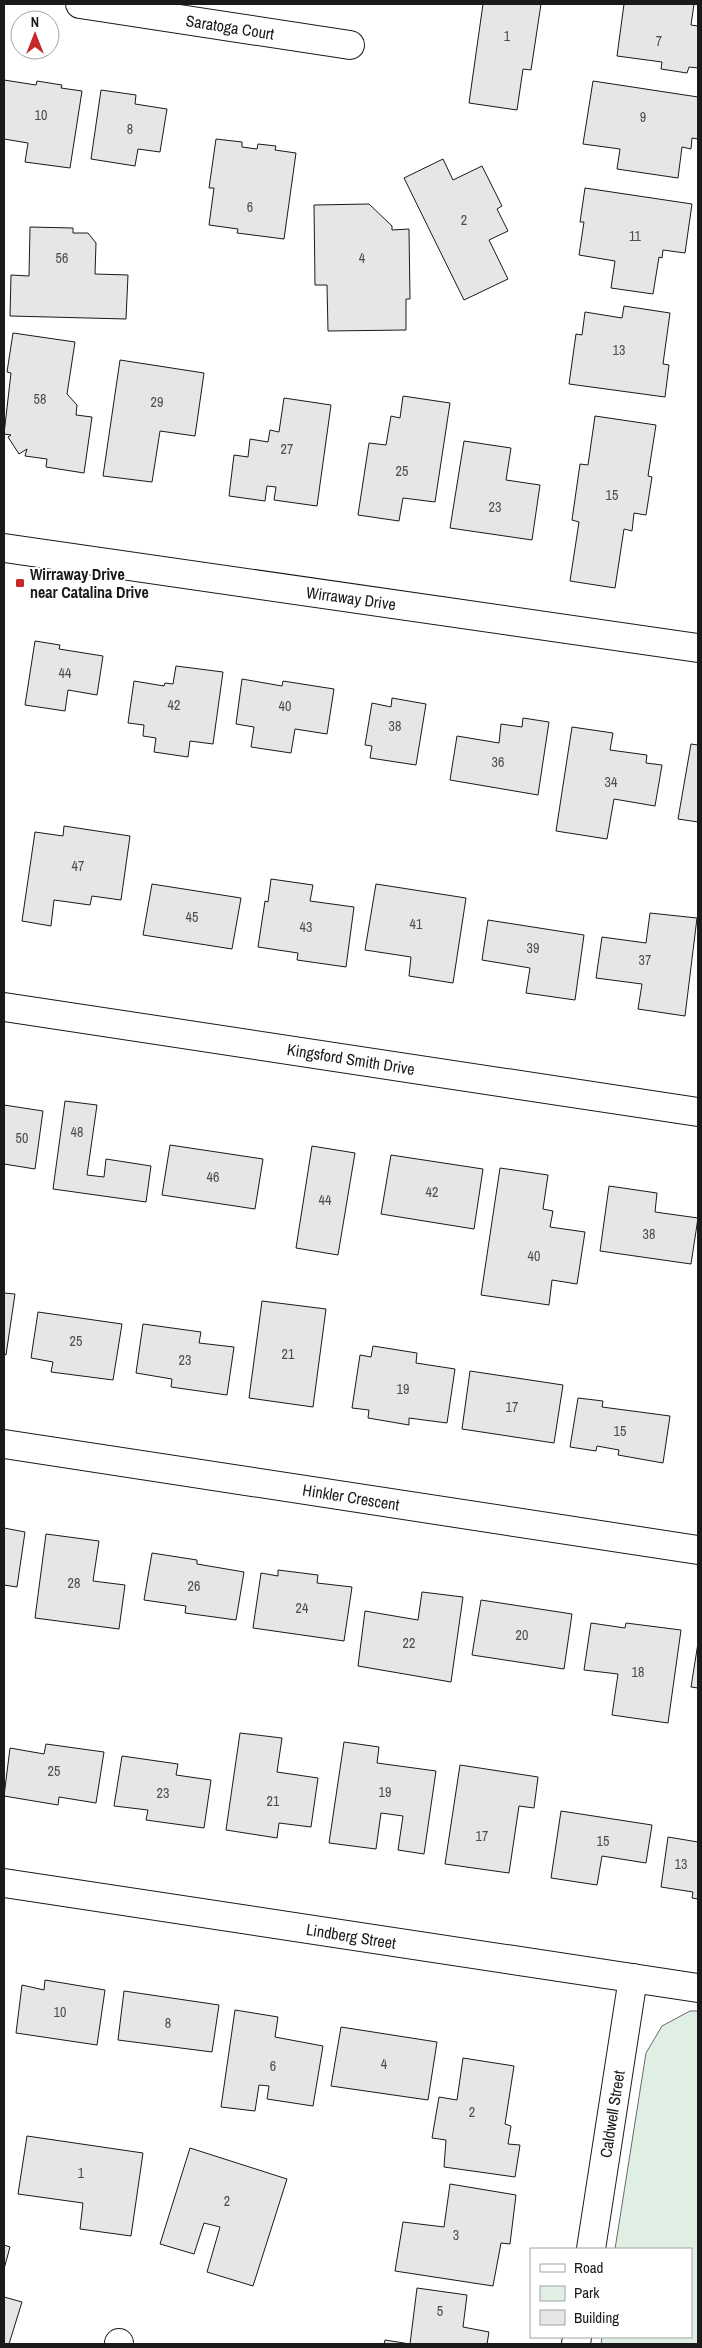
<svg xmlns="http://www.w3.org/2000/svg" width="702" height="2348" font-family="'Archivo Narrow',sans-serif">
  <style>
    .green { fill: #e0efe3; stroke: #6a6a6a }
    .building { fill: #e6e6e6; stroke: #1a1a1a }
    .lines { fill: none; stroke-linecap: round; stroke-linejoin: round }
    .minor-casing { stroke: #1a1a1a; stroke-width: 30 }
    .minor { stroke: #fff; stroke-width: 28 }
    .poi-dot { fill: #c62828; stroke: #fff; stroke-width: 2 }
    .labels { text-anchor: middle; dominant-baseline: central; stroke-width: 4; stroke-linejoin: round; paint-order: stroke }
    .number-label { font-size: 14px; fill: #4d4d4d }
    .street-label { font-size: 16px; fill: #1a1a1a; stroke: #fff }
    .poi-label { font-size: 16px; font-weight: bold; fill: #1a1a1a; stroke: #fff; text-anchor: start }
  </style>
  <rect width="100%" height="100%" fill="#fff"/>
  <!-- green -->
  <path class="green" d="M690,2011H698V2344H601L602,2337H691V2249H615L646,2053L662,2026Z"/>
  <!-- building -->
  <g class="building">
    <path d="M483,4H541L531,70L523,69L517,110L469,103Z"/>
    <path d="M624,4H694L691,25L698,26V68L689,67L687,73L661,69L662,62L617,56Z"/>
    <path d="M4,80L36,85L37,81L62,85L61,88L82,91L70,168L25,162L28,143L4,139Z"/>
    <path d="M593,81L698,97V139L692,138L691,149L682,147L678,178L617,169L620,149L583,144Z"/>
    <path d="M101,90L136,95L135,104L167,109L160,152L138,149L135,166L91,159Z"/>
    <path d="M216,139L242,142V147L257,149L258,144L276,146L275,150L296,153L284,239L237,233L238,229L209,225L214,188H209Z"/>
    <path d="M443,159L453,180L482,166L502,206L497,209L508,231L489,240L508,279L464,300L404,178Z"/>
    <path d="M585,188L692,204L685,253L663,250L662,258L659,257L653,294L611,288L615,261L579,255L584,222H580Z"/>
    <path d="M369,204L392,226V230L409,229L410,299H406V330L328,331L327,285H315L314,205Z"/>
    <path d="M30,227L73,228V233H88L96,243L95,274L128,275L126,319L10,316L11,275L29,276Z"/>
    <path d="M624,306L670,313L663,364L669,365L665,397L569,384L576,334L582,335L585,312L622,318Z"/>
    <path d="M13,333L75,342L67,394L77,405L76,415L92,417L84,473L46,467L47,459L25,456L27,449L19,454L8,437L11,435L4,434L11,373L7,372Z"/>
    <path d="M120,360L204,373L195,436L160,431L152,482L103,476Z"/>
    <path d="M403,396L450,403L435,502L403,498L399,521L358,515L369,443L386,445L391,416L400,418Z"/>
    <path d="M284,398L331,405L317,506L274,500L276,487L267,486L265,501L229,496L234,455L248,457L250,439L268,442L270,430L279,432Z"/>
    <path d="M595,416L656,425L648,476L652,477L646,515L634,513L632,531L624,529L615,588L570,581L579,522L572,520L580,464L588,465Z"/>
    <path d="M464,441L511,448L506,480L540,485L532,540L450,528Z"/>
    <path d="M35,641L60,645L59,649L103,656L97,695L68,690L65,711L25,705Z"/>
    <path d="M176,666L223,672L213,744L190,741L188,757L154,752L156,738L143,736L144,725L128,723L134,681L164,686L165,683L173,684Z"/>
    <path d="M242,679L282,686L283,681L334,689L327,734L295,729L291,753L251,747L254,727L236,724Z"/>
    <path d="M392,698L426,704L416,765L370,758L372,746L365,745L372,703L391,707Z"/>
    <path d="M523,718L549,722L538,795L450,780L457,736L499,743L501,724L522,727Z"/>
    <path d="M572,727L613,733L610,750L647,755L646,763L662,765L655,806L614,799L607,839L556,831Z"/>
    <path d="M691,744L698,745V822L678,819Z"/>
    <path d="M64,826L130,836L121,900L92,896L90,905L54,900L51,926L22,921L35,832L63,836Z"/>
    <path d="M271,879L313,885L310,901L354,907L346,967L297,960L298,953L258,947L265,901L268,902Z"/>
    <path d="M152,884L241,898L232,949L143,935Z"/>
    <path d="M376,884L466,898L453,983L409,976L411,957L365,950Z"/>
    <path d="M650,913L697,918L685,1016L638,1009L642,984L596,978L602,937L646,943Z"/>
    <path d="M488,920L584,935L575,1000L526,993L530,968L482,960Z"/>
    <path d="M65,1101L97,1105L87,1175L104,1177L106,1159L151,1166L146,1202L53,1189Z"/>
    <path d="M4,1105L43,1111L35,1169L4,1164Z"/>
    <path d="M170,1145L263,1159L255,1209L162,1195Z"/>
    <path d="M312,1146L355,1153L338,1255L296,1248Z"/>
    <path d="M391,1155L483,1169L474,1229L381,1214Z"/>
    <path d="M500,1168L548,1175L543,1209L553,1211L550,1227L585,1232L577,1284L552,1280L549,1305L481,1295Z"/>
    <path d="M609,1186L657,1193L655,1212L698,1218L691,1264L600,1251Z"/>
    <path d="M4,1293L15,1294L6,1355L4,1354Z"/>
    <path d="M262,1301L326,1309L313,1407L249,1398Z"/>
    <path d="M38,1312L122,1324L113,1380L51,1372L53,1362L31,1358Z"/>
    <path d="M143,1324L201,1332L199,1343L234,1347L227,1395L171,1387L172,1379L136,1373Z"/>
    <path d="M373,1346L417,1353L416,1363L455,1369L447,1423L409,1418V1425L368,1418L369,1410L352,1408L360,1355L371,1357Z"/>
    <path d="M470,1371L563,1385L554,1443L462,1429Z"/>
    <path d="M578,1398L603,1401L602,1407L670,1416L663,1463L618,1455L619,1450L597,1446L596,1451L570,1447Z"/>
    <path d="M4,1528L25,1532L17,1587L4,1585Z"/>
    <path d="M46,1534L99,1541L93,1581L125,1585L119,1629L35,1618Z"/>
    <path d="M152,1553L197,1560V1564L244,1572L236,1620L185,1613L186,1606L144,1600Z"/>
    <path d="M278,1570L318,1575L317,1583L352,1587L344,1641L253,1628L261,1573L278,1576Z"/>
    <path d="M422,1592L463,1597L451,1682L358,1666L365,1611L418,1620Z"/>
    <path d="M481,1600L572,1614L564,1669L472,1655Z"/>
    <path d="M591,1623L625,1628L626,1623L681,1630L668,1723L612,1715L618,1674L584,1670Z"/>
    <path d="M698,1643V1688L691,1687Z"/>
    <path d="M240,1733L282,1738L277,1772L318,1778L311,1827L279,1823L277,1838L226,1830Z"/>
    <path d="M344,1742L379,1747L377,1763L436,1771L424,1854L398,1850L403,1816L381,1813L376,1849L329,1843Z"/>
    <path d="M46,1744L104,1752L96,1803L59,1797L58,1805L4,1796L10,1748L44,1754Z"/>
    <path d="M122,1756L178,1764L176,1775L211,1780L204,1828L146,1820L148,1810L114,1806Z"/>
    <path d="M460,1765L538,1777L534,1808L519,1806L509,1873L445,1864Z"/>
    <path d="M561,1811L652,1825L646,1863L602,1856L597,1885L551,1878Z"/>
    <path d="M668,1837L698,1842V1899L692,1898L693,1892L661,1887Z"/>
    <path d="M45,1980L105,1990L97,2045L16,2033L22,1985L44,1990Z"/>
    <path d="M124,1991L219,2005L212,2052L118,2040Z"/>
    <path d="M235,2010L278,2017L275,2037L323,2046L313,2106L267,2099L269,2086L259,2085L255,2111L221,2107Z"/>
    <path d="M341,2027L437,2042L428,2100L331,2086Z"/>
    <path d="M463,2058L514,2066L505,2124L511,2126L508,2144L520,2145L515,2177L444,2167L446,2140L432,2138L439,2097L457,2100Z"/>
    <path d="M27,2136L143,2153L131,2236L80,2229L83,2203L18,2194Z"/>
    <path d="M190,2148L287,2179L253,2286L207,2272L220,2227L204,2223L194,2254L160,2244Z"/>
    <path d="M450,2184L516,2195L510,2244L501,2243L493,2286L395,2271L403,2222L444,2227Z"/>
    <path d="M4,2245L10,2247L4,2269Z"/>
    <path d="M417,2288L467,2295L463,2327L489,2332L487,2344H384L385,2340L410,2344Z"/>
    <path d="M4,2297L22,2302L9,2344H4Z"/>
  </g>
  <g class="lines">
    <!-- minor casing -->
    <g class="minor-casing">
      <g id="minor">
        <path d="M80,4L350,45"/>
        <path d="M4,548L698,648"/>
        <path d="M4,1007L698,1112"/>
        <path d="M4,1444L698,1550"/>
        <path d="M4,1883L698,1988"/>
        <path d="M591,2249L633,1978"/>
        <path d="M119,2344V2343"/>
        <path d="M576,2344L577,2337"/>
      </g>
    </g>
    <!-- minor -->
    <use href="#minor" class="minor"/>
  </g>
  <!-- markers -->
  <rect class="poi-dot" x="15" y="578" width="10" height="10" rx="2.5"/>
  <g class="labels">
    <!-- number labels -->
    <g class="number-label">
      <text x="507" y="36">1</text>
      <text x="659" y="41">7</text>
      <text x="41" y="115">10</text>
      <text x="643" y="117">9</text>
      <text x="130" y="129">8</text>
      <text x="250" y="207">6</text>
      <text x="464" y="220">2</text>
      <text x="635" y="236">11</text>
      <text x="62" y="258">56</text>
      <text x="362" y="258">4</text>
      <text x="619" y="350">13</text>
      <text x="40" y="399">58</text>
      <text x="157" y="402">29</text>
      <text x="287" y="449">27</text>
      <text x="402" y="471">25</text>
      <text x="612" y="495">15</text>
      <text x="495" y="507">23</text>
      <text x="65" y="673">44</text>
      <text x="174" y="705">42</text>
      <text x="285" y="706">40</text>
      <text x="395" y="726">38</text>
      <text x="498" y="762">36</text>
      <text x="611" y="782">34</text>
      <text x="78" y="866">47</text>
      <text x="192" y="917">45</text>
      <text x="416" y="924">41</text>
      <text x="306" y="927">43</text>
      <text x="533" y="948">39</text>
      <text x="645" y="960">37</text>
      <text x="77" y="1132">48</text>
      <text x="22" y="1138">50</text>
      <text x="213" y="1177">46</text>
      <text x="432" y="1192">42</text>
      <text x="325" y="1200">44</text>
      <text x="649" y="1234">38</text>
      <text x="534" y="1256">40</text>
      <text x="76" y="1341">25</text>
      <text x="288" y="1354">21</text>
      <text x="185" y="1360">23</text>
      <text x="403" y="1389">19</text>
      <text x="512" y="1407">17</text>
      <text x="620" y="1431">15</text>
      <text x="74" y="1583">28</text>
      <text x="194" y="1586">26</text>
      <text x="302" y="1608">24</text>
      <text x="522" y="1635">20</text>
      <text x="409" y="1643">22</text>
      <text x="638" y="1672">18</text>
      <text x="54" y="1771">25</text>
      <text x="385" y="1792">19</text>
      <text x="163" y="1793">23</text>
      <text x="273" y="1801">21</text>
      <text x="482" y="1836">17</text>
      <text x="603" y="1841">15</text>
      <text x="681" y="1864">13</text>
      <text x="60" y="2012">10</text>
      <text x="168" y="2023">8</text>
      <text x="384" y="2064">4</text>
      <text x="273" y="2066">6</text>
      <text x="472" y="2112">2</text>
      <text x="81" y="2173">1</text>
      <text x="227" y="2201">2</text>
      <text x="456" y="2235">3</text>
      <text x="440" y="2311">5</text>
    </g>
    <!-- street labels -->
    <g class="street-label">
      <text transform="translate(230 27) rotate(9)">Saratoga Court</text>
      <text transform="translate(351 598) rotate(8)">Wirraway Drive</text>
      <text transform="translate(351 1059) rotate(9)">Kingsford Smith Drive</text>
      <text transform="translate(351 1497) rotate(9)">Hinkler Crescent</text>
      <text transform="translate(351 1936) rotate(9)">Lindberg Street</text>
      <text transform="translate(612 2114) rotate(-81)">Caldwell Street</text>
    </g>
    <!-- poi labels -->
    <g class="poi-label">
      <text x="30" y="574">Wirraway Drive<tspan x="30" dy="18">near Catalina Drive</tspan></text>
    </g>
  </g>
  <!-- border -->
  <rect width="702" height="2348" fill="none" stroke="#1a1a1a" stroke-width="10"/>
  <!-- legend -->
  <rect x="530" y="2248" width="162" height="90" fill="#ffffff" stroke="#a3a3a3"/>
  <rect x="540" y="2264" width="25" height="8" fill="#ffffff" stroke="#a3a3a3"/>
  <text x="574" y="2273" font-size="15" fill="#1a1a1a">Road</text>
  <rect x="540" y="2286" width="25" height="15" fill="#e0efe3" stroke="#a3a3a3"/>
  <text x="574" y="2298" font-size="15" fill="#1a1a1a">Park</text>
  <rect x="540" y="2310" width="25" height="15" fill="#e6e6e6" stroke="#a3a3a3"/>
  <text x="574" y="2323" font-size="15" fill="#1a1a1a">Building</text>
  <!-- north arrow -->
  <g transform="translate(35 35)"><circle r="24" fill="#ffffff" stroke="#a3a3a3"/>
  <path d="M0-4L9 19L0 12L-9 19Z" fill="#c62828"/>
  <text y="-8" font-size="14" font-weight="bold" text-anchor="middle" fill="#1a1a1a">N</text>
  </g>
</svg>
